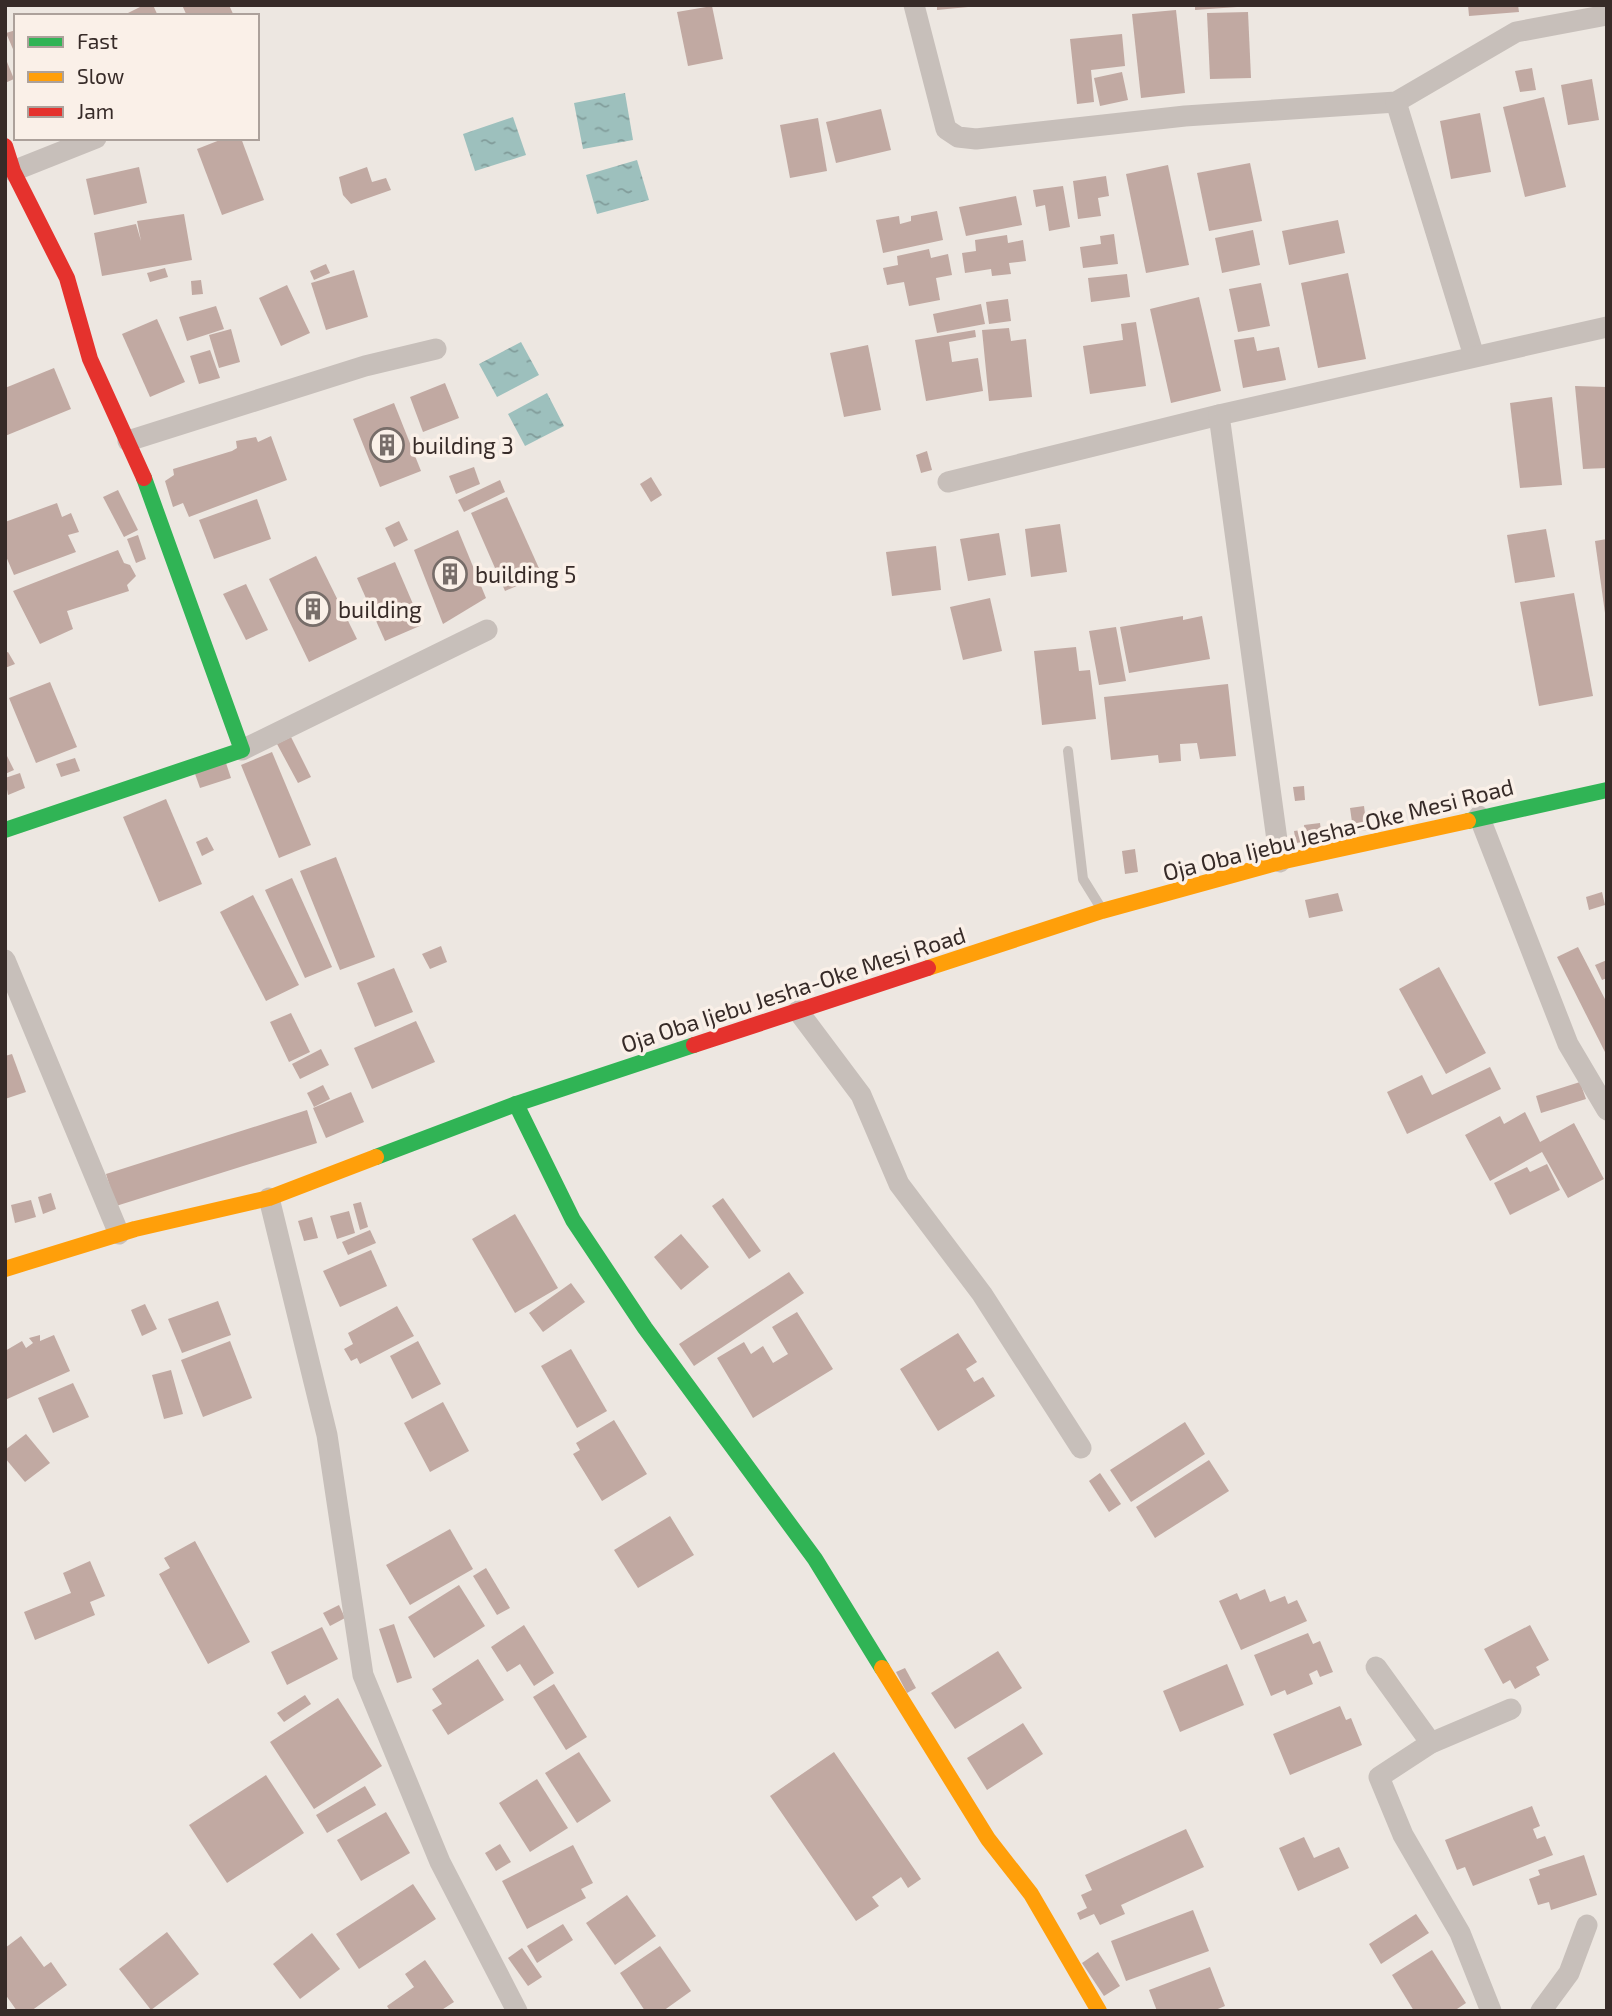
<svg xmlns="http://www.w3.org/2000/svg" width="1612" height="2016" font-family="'Exo 2',sans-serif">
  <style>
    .water { fill: url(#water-ripples) }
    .building { fill: #c1a9a2 }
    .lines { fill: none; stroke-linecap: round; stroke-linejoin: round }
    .lane { stroke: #c7bfba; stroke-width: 10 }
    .street { stroke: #c7bfba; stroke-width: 21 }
    .fast { stroke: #30b455; stroke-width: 16 }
    .slow { stroke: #ff9f0a; stroke-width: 16 }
    .jam { stroke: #e5322d; stroke-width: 16 }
    .labels { text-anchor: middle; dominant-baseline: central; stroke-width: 7; stroke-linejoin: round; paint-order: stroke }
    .poi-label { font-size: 23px; fill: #372b28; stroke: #faf0e8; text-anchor: start }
    .street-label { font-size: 23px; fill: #372b28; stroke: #faf0e8 }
  </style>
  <defs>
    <pattern id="water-ripples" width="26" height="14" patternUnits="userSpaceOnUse" patternTransform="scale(1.75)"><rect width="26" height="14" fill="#9dc0bd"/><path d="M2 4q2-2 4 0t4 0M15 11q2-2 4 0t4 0" fill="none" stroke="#819c9a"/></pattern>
  </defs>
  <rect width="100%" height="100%" fill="#ede7e1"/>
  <!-- water -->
  <g class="water">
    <path d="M625,93L633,140L583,149L574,103Z"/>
    <path d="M513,117L526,155L475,171L463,134Z"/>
    <path d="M637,160L649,200L597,214L586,175Z"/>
    <path d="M521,342L539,375L497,397L479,364Z"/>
    <path d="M547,393L564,426L525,446L508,414Z"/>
  </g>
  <!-- building -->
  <g class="building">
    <path d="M144,5H153L158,16H122Z"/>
    <path d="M182,5H229L234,16H187Z"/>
    <path d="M937,5H968V7L937,10Z"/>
    <path d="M1195,5H1237V7L1195,10Z"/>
    <path d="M1468,5H1518L1519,12L1469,16Z"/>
    <path d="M712,6L723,59L688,66L677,12Z"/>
    <path d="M1176,10L1185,93L1141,98L1132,14Z"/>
    <path d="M1248,12L1251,78L1210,79L1207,13Z"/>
    <path d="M16,30V56L6,33Z"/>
    <path d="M1122,34L1125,66L1091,70L1094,102L1077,104L1070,39Z"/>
    <path d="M5,57L14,79L5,83Z"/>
    <path d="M1532,68L1536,90L1520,92L1515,71Z"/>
    <path d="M1122,72L1128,100L1100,106L1094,78Z"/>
    <path d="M1592,79L1599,120L1568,125L1561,85Z"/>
    <path d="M1544,97L1566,187L1525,197L1503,107Z"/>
    <path d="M881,109L891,150L836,163L826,122Z"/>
    <path d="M1480,113L1491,172L1451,179L1440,121Z"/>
    <path d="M818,118L827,171L790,178L780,125Z"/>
    <path d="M225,138H241L264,200L222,215L197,149Z"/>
    <path d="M1250,163L1262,221L1209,231L1197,173Z"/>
    <path d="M1168,165L1189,265L1146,273L1126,174Z"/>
    <path d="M139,167L147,203L94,215L86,179Z"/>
    <path d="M367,167L372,182L386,178L391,190L351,204L343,195L339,177Z"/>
    <path d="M1106,176L1109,196L1098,198L1101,216L1078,219L1073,181Z"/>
    <path d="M1063,186L1070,227L1049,231L1045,205L1036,207L1033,190Z"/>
    <path d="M1016,196L1022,225L966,236L959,207Z"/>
    <path d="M937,211L943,240L883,253L876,220L899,216L900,224L911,221V216Z"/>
    <path d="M184,214L192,260L102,276L94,233L136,224L141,241L137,221Z"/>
    <path d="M1338,220L1345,253L1289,265L1282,231Z"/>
    <path d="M1253,230L1260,265L1222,273L1215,238Z"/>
    <path d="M1114,234L1118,264L1083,268L1080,247L1101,244L1100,236Z"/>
    <path d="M1007,235L1008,243L1023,240L1026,261L1009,263L1011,274L992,276L991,269L965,273L962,253L976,251L975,240Z"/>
    <path d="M929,249L931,258L948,254L952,275L936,278L940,300L909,306L904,282L887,285L883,268L898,265L897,256Z"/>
    <path d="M326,264L330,273L314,280L310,271Z"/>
    <path d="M165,268L168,277L150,282L147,273Z"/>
    <path d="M354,270L368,317L326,330L311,283Z"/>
    <path d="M1348,273L1366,359L1318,368L1301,283Z"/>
    <path d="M1127,274L1130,297L1091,302L1088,278Z"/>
    <path d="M201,280L203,294L192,295L191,281Z"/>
    <path d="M1261,283L1270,326L1238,332L1229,289Z"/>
    <path d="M287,285L310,333L281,346L259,298Z"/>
    <path d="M1199,297L1221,391L1171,403L1150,309Z"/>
    <path d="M1008,299L1011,321L989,324L986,302Z"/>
    <path d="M981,304L985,324L937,333L933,314Z"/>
    <path d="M216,306L224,329L187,341L179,317Z"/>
    <path d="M157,319L185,382L150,397L122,334Z"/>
    <path d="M1136,322L1146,386L1090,394L1083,346L1123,340L1121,324Z"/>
    <path d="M1009,328L1011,341L1026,339L1032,397L989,401L982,330Z"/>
    <path d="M231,329L240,362L219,368L209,335Z"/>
    <path d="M975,330L976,337L949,342L952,362L978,358L983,391L926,401L915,340Z"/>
    <path d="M1254,337L1257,351L1279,347L1286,380L1243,388L1234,340Z"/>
    <path d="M868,345L881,410L844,417L830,353Z"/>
    <path d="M210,350L220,378L199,384L190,356Z"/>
    <path d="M54,368L71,409L5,436V388Z"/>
    <path d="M445,383L459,418L423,432L410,397Z"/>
    <path d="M1575,386L1607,387V468L1583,469Z"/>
    <path d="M1552,397L1562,485L1520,488L1510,403Z"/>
    <path d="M394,403L421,471L380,487L353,419Z"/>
    <path d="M271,436L287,480L189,517L183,503L173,507L165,481L174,475L173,469L232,451L237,448L236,441L256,437L258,442Z"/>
    <path d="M927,451L932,470L921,473L916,455Z"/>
    <path d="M474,467L480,484L456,494L449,476Z"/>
    <path d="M651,477L662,495L651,502L640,484Z"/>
    <path d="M500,480L505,492L464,512L458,500Z"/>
    <path d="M118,490L138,530L124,537L103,497Z"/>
    <path d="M507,497L542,575L505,591L471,513Z"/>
    <path d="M257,499L271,539L214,559L199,520Z"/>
    <path d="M57,503L62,517L71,513L79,532L68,535L76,552L14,575L5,554V522Z"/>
    <path d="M399,521L408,540L394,547L385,528Z"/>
    <path d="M1060,524L1067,572L1031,577L1025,529Z"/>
    <path d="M1546,529L1555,577L1515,583L1507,535Z"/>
    <path d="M458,530L486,598L443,624L414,550Z"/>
    <path d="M999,533L1006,575L968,581L960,539Z"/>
    <path d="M138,535L146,559L136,563L127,539Z"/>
    <path d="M1607,539V613H1605L1595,541Z"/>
    <path d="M936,546L941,590L892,596L886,552Z"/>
    <path d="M118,550L124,563L130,565L136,576L127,585L129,591L67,611L73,629L40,644L13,591Z"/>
    <path d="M316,556L357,639L309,662L269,579Z"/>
    <path d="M395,562L422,625L385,641L357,578Z"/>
    <path d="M246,584L268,630L246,640L223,594Z"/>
    <path d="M1574,593L1593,696L1539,706L1520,602Z"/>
    <path d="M990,598L1002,651L963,660L950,607Z"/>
    <path d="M1183,616V620L1202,616L1210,659L1129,673L1120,627Z"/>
    <path d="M1116,627L1126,681L1099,685L1089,631Z"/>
    <path d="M1076,647L1079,671L1090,670L1096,719L1042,725L1034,651Z"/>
    <path d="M8,652L15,664L5,668V653Z"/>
    <path d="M50,682L77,747L36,763L9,698Z"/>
    <path d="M1228,684L1236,756L1200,759L1197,743L1180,744L1181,761L1159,763L1158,755L1111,760L1104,697Z"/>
    <path d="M291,737L311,777L298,783L277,744Z"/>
    <path d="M5,752L14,770L5,774Z"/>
    <path d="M272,752L311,845L279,858L241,765Z"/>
    <path d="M75,758L80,771L61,777L56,764Z"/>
    <path d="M225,760L231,778L200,788L194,771Z"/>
    <path d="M20,773L25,788L8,795L5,778Z"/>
    <path d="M1304,786L1305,800L1295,801L1293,787Z"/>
    <path d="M166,799L202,884L159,902L123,817Z"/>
    <path d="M1364,806L1367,830L1346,833L1344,824L1352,822L1350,808Z"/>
    <path d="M1320,823L1322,838L1306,841L1304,825Z"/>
    <path d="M1301,830L1303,842L1296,843L1294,831Z"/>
    <path d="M207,837L214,850L202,856L196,842Z"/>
    <path d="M1135,849L1138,872L1125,874L1122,851Z"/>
    <path d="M336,857L375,957L340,970L300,871Z"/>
    <path d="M292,878L332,967L305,978L265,890Z"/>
    <path d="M1602,892L1605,905L1589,910L1586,897Z"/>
    <path d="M1338,893L1343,911L1309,918L1305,900Z"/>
    <path d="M253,895L299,985L266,1001L220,912Z"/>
    <path d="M441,946L447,962L430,969L422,954Z"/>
    <path d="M1578,947L1607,1003V1056L1557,957Z"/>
    <path d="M1607,960V978L1602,980L1595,965Z"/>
    <path d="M1439,967L1486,1053L1446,1074L1399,989Z"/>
    <path d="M394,968L413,1012L375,1027L357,983Z"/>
    <path d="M291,1013L310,1052L289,1062L270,1022Z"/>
    <path d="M416,1021L435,1062L372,1089L354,1048Z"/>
    <path d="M321,1049L329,1065L300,1079L292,1064Z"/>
    <path d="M12,1054L26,1092L5,1099V1056Z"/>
    <path d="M1490,1067L1501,1089L1407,1134L1387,1092L1422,1075L1432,1095Z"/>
    <path d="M1580,1082L1586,1099L1541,1113L1536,1096Z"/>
    <path d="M323,1085L330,1099L314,1107L307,1093Z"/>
    <path d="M351,1092L364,1122L326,1138L313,1108Z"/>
    <path d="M307,1110L317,1143L116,1206L106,1174Z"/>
    <path d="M1525,1112L1540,1142L1574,1123L1604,1179L1568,1198L1542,1152L1490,1181L1465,1135L1500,1116L1504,1124Z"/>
    <path d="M1547,1164L1560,1190L1510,1215L1494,1183L1527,1167L1530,1172Z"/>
    <path d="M51,1193L56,1209L43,1214L38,1197Z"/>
    <path d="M723,1198L761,1251L749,1259L712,1206Z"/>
    <path d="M31,1200L36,1217L15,1223L11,1205Z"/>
    <path d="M361,1202L368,1227L360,1230L353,1204Z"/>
    <path d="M349,1211L355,1233L337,1239L330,1216Z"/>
    <path d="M515,1214L558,1288L515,1313L472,1239Z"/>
    <path d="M312,1217L318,1238L304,1241L298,1221Z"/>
    <path d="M370,1230L376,1243L348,1255L342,1242Z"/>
    <path d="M681,1234L709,1267L681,1290L654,1257Z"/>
    <path d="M371,1250L387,1286L340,1307L323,1271Z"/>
    <path d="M789,1272L804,1293L694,1366L679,1344Z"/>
    <path d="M571,1283L585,1302L543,1332L529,1313Z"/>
    <path d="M218,1301L231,1335L182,1353L168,1319Z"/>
    <path d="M145,1304L157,1329L142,1336L131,1310Z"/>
    <path d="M397,1306L414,1336L360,1364L357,1358L351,1361L344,1349L353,1344L348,1333Z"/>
    <path d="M797,1312L833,1369L753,1418L717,1358L744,1342L751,1354L763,1346L773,1363L788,1354L772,1327Z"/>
    <path d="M958,1333L977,1362L966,1369L974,1382L983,1377L995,1396L938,1431L900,1369Z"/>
    <path d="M40,1335V1341L54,1335L70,1371L5,1400V1351L22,1341L26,1348L33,1343L29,1338Z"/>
    <path d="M230,1341L252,1398L203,1417L181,1360Z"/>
    <path d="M418,1341L441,1384L412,1399L390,1356Z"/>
    <path d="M571,1349L607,1411L577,1428L541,1366Z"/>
    <path d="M171,1370L183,1414L164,1419L152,1375Z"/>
    <path d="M73,1383L89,1417L53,1433L38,1398Z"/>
    <path d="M443,1402L469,1451L430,1472L404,1423Z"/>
    <path d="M614,1420L647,1474L602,1501L573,1454L580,1450L576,1443Z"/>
    <path d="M1185,1422L1205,1454L1131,1502L1110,1470Z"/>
    <path d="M26,1434L50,1463L25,1482L5,1458V1450Z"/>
    <path d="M1209,1460L1229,1491L1155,1538L1136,1507Z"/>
    <path d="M1100,1473L1121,1504L1109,1512L1089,1481Z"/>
    <path d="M670,1516L694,1555L638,1588L614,1550Z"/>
    <path d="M450,1529L473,1569L410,1605L386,1565Z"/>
    <path d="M195,1541L250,1642L208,1664L159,1574L170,1568L164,1558Z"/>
    <path d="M90,1561L105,1596L90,1602L95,1615L35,1640L24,1612L71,1593L63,1573Z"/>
    <path d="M486,1568L510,1608L497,1615L473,1576Z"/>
    <path d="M459,1585L485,1626L434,1658L408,1617Z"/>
    <path d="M1265,1589L1270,1602L1285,1596L1288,1604L1297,1600L1307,1621L1241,1650L1219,1601L1237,1593L1240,1600Z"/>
    <path d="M339,1605L345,1618L330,1626L323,1613Z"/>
    <path d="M394,1624L412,1678L397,1683L379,1629Z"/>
    <path d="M524,1625L554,1673L534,1686L520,1664L507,1672L491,1647Z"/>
    <path d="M1530,1625L1549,1660L1536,1667L1540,1675L1515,1689L1510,1680L1503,1684L1484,1649Z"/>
    <path d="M322,1627L338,1659L287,1685L271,1652Z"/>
    <path d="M1308,1633L1313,1644L1320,1641L1333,1672L1320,1677L1317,1670L1309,1674L1313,1684L1287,1695L1285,1690L1271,1696L1254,1655Z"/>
    <path d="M998,1651L1022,1688L955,1729L931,1693Z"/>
    <path d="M478,1659L504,1700L448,1735L432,1710L442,1704L432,1689Z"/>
    <path d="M1227,1664L1244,1705L1180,1732L1163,1691Z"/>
    <path d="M905,1668L916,1688L907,1693L896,1672Z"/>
    <path d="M554,1684L587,1737L566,1750L533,1697Z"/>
    <path d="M305,1695L311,1704L284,1722L277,1713Z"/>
    <path d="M338,1698L382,1766L314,1809L270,1742Z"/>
    <path d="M1340,1706L1346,1720L1351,1718L1362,1745L1290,1775L1273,1734Z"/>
    <path d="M1023,1723L1043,1754L987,1790L967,1758Z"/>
    <path d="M579,1752L611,1801L577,1823L545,1773Z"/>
    <path d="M834,1752L921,1879L908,1888L901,1877L872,1897L879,1906L856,1921L770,1796Z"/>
    <path d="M266,1775L304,1833L227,1883L189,1825Z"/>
    <path d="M537,1779L568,1828L530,1852L499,1803Z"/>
    <path d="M365,1786L376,1805L327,1833L316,1815Z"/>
    <path d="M1532,1806L1540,1826L1533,1829L1537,1839L1545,1836L1553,1855L1473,1886L1465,1867L1457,1870L1445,1840Z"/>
    <path d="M386,1812L410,1853L361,1881L337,1840Z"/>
    <path d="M1186,1829L1204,1867L1121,1905L1125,1914L1100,1925L1094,1914L1080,1920L1077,1913L1087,1908L1081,1895L1092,1890L1085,1875Z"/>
    <path d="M1304,1837L1314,1858L1339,1847L1349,1868L1298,1891L1279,1848Z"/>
    <path d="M500,1844L511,1862L496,1871L485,1853Z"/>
    <path d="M573,1845L593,1883L581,1889L586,1898L527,1929L502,1881Z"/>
    <path d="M1584,1855L1597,1895L1551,1910L1549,1902L1538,1905L1529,1879L1540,1875L1538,1870Z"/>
    <path d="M413,1884L436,1919L359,1969L336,1934Z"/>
    <path d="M627,1895L656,1936L615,1965L586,1923Z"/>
    <path d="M1193,1910L1209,1951L1126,1981L1111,1941Z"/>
    <path d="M1416,1914L1429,1933L1381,1964L1369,1944Z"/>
    <path d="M563,1924L573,1940L537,1963L527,1946Z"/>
    <path d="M167,1932L199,1974L151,2010L119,1969Z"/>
    <path d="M312,1933L340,1969L300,1999L273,1964Z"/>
    <path d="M21,1936L44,1967L51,1962L67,1985L31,2011H17L5,1994V1948Z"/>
    <path d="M660,1946L691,1991L663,2011H645L620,1973Z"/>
    <path d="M522,1948L542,1977L528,1986L508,1958Z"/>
    <path d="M1432,1950L1466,2003L1454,2011H1414L1392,1975Z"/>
    <path d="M1098,1952L1120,1986L1104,1996L1082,1963Z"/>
    <path d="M425,1960L454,2002L440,2011H390L387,2006L414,1987L405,1974Z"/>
    <path d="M1210,1967L1225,2006L1213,2011H1157L1149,1990Z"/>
  </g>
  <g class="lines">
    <!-- lane -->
    <path class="lane" d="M1068,751L1083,879L1101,908"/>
    <!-- street -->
    <g class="street">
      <path d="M914,5L946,129L958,137L976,139L1185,116L1396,102L1516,32L1607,15"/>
      <path d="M1396,102L1474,356"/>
      <path d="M13,171L96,138"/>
      <path d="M128,441L365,366L436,349"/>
      <path d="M948,482L1219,415"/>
      <path d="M242,750L487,630"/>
      <path d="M1479,816L1568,1044L1607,1110"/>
      <path d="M1280,862L1219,415L1607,327"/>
      <path d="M5,960L119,1234"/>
      <path d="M798,1011L861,1095L899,1184L982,1294L1081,1448"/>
      <path d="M269,1198L327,1435L363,1675L440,1862L517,2011"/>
      <path d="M1376,1667L1431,1743"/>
      <path d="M1491,2011L1460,1933L1403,1835L1379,1777L1431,1743L1511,1709"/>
      <path d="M1541,2011L1569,1973L1587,1925"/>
    </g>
    <!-- fast -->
    <g class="fast">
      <path d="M1468,821L1607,790"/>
      <path d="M5,830L242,750L144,478"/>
      <path d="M516,1104L573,1220L645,1328L815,1559L882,1668"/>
      <path d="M376,1157L516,1104L694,1045"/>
    </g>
    <!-- slow -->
    <g class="slow">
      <path d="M928,968L1102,911L1280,862L1468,821"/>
      <path d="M5,1269L135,1229L269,1198L376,1157"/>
      <path d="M882,1668L988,1839L1031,1894L1099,2011"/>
    </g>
    <!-- jam -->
    <g class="jam">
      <path d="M5,146L13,171L67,278L90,359L144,478"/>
      <path d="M694,1045L928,968"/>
    </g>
  </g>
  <!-- icons -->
  <defs>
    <g id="building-ring" transform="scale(1.75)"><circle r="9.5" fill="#faf0e8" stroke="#776d69" stroke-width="1.5"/><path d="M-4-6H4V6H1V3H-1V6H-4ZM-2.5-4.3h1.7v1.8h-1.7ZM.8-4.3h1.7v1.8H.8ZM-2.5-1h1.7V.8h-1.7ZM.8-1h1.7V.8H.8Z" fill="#776d69"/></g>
  </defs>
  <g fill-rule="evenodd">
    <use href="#building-ring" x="387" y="445"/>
    <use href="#building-ring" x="450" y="574"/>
    <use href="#building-ring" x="313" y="609"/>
  </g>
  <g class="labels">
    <!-- poi labels -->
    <g class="poi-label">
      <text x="412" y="445">building 3</text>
      <text x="475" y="574">building 5</text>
      <text x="338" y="609">building</text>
    </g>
    <!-- street labels -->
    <g class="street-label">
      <text transform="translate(1338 829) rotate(-14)">Oja Oba Ijebu Jesha-Oke Mesi Road</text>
      <text transform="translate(793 989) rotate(-18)">Oja Oba Ijebu Jesha-Oke Mesi Road</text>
    </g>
  </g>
  <!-- border -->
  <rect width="1612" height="2016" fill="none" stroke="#372b28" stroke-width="14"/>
  <!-- legend -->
  <rect x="14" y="14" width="245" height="126" fill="#faf0e8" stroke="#aca19b" stroke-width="2"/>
  <rect x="28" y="37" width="35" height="10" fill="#30b455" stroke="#aca19b" stroke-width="2"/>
  <text x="77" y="49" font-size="21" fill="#372b28">Fast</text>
  <rect x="28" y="72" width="35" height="10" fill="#ff9f0a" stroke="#aca19b" stroke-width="2"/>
  <text x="77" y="84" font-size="21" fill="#372b28">Slow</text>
  <rect x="28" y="107" width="35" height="10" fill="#e5322d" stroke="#aca19b" stroke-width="2"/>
  <text x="77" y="119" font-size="21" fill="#372b28">Jam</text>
</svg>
